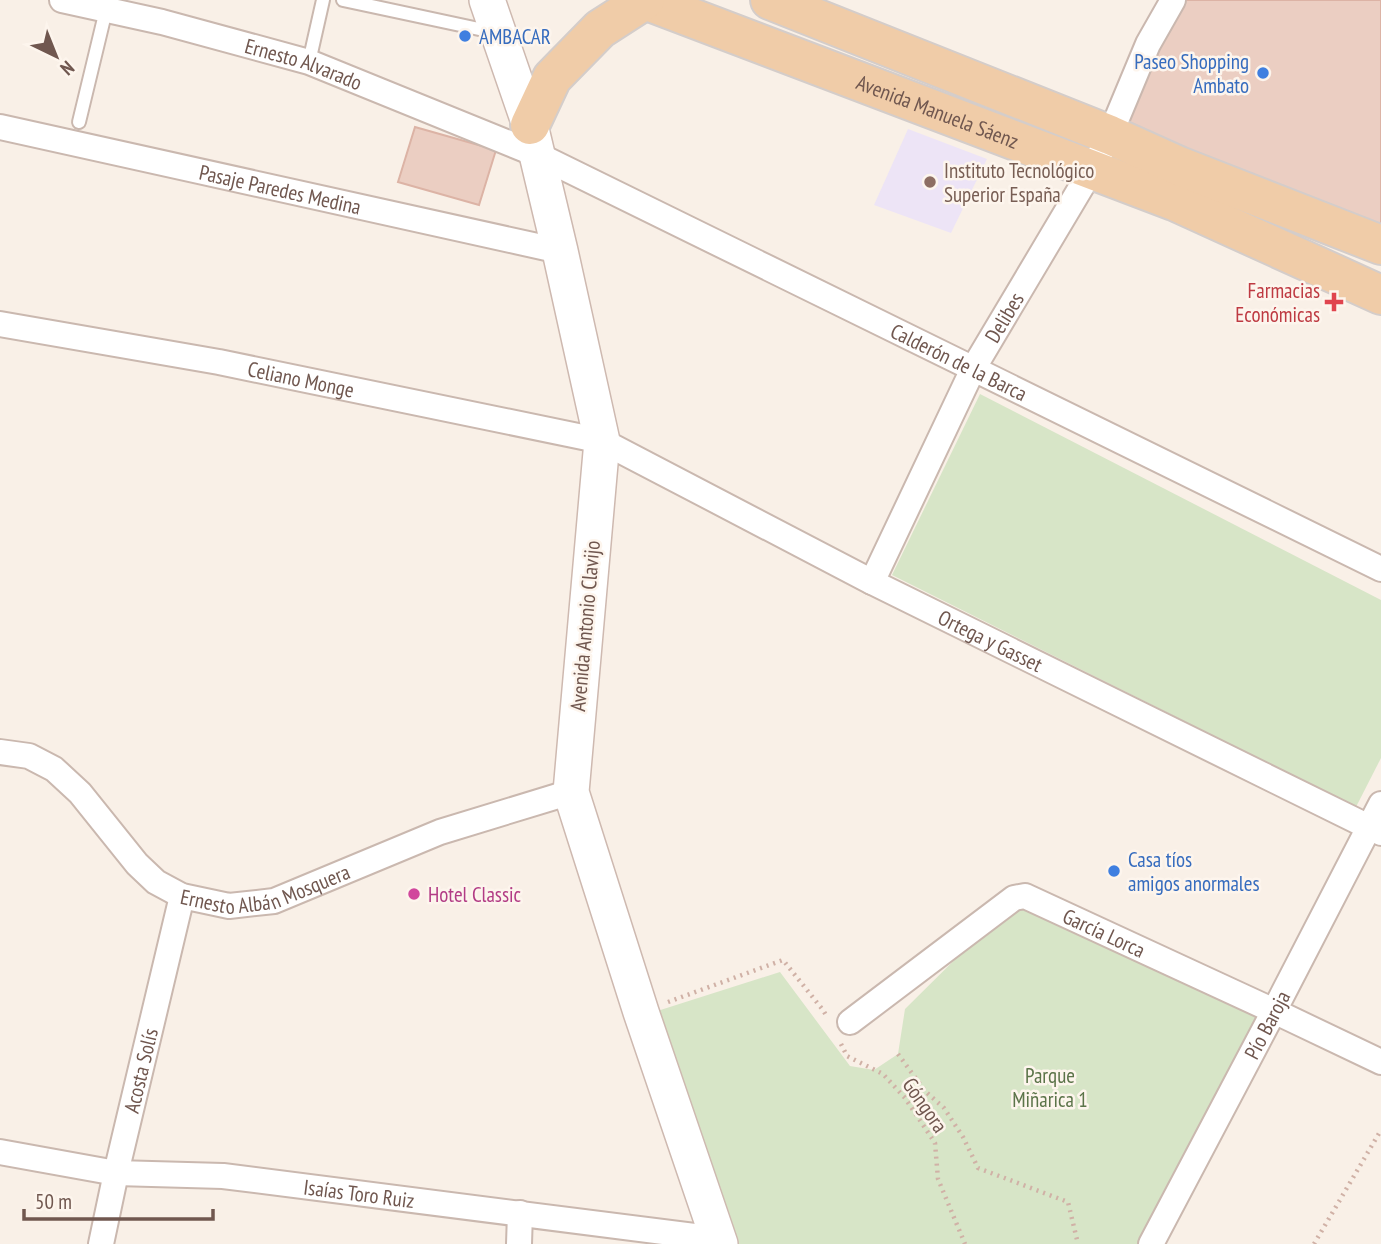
<svg xmlns="http://www.w3.org/2000/svg" width="1381" height="1244" viewBox="0 0 1381 1244" font-family="'PT Sans Narrow',sans-serif">
	<style>
		.education { fill: #ede4f6 }
		.green { fill: #d7e5c7 }
		.building { fill: #ebcec2; stroke: #dcb3a5; stroke-width: 2 }
		.lines { fill: none; stroke-linecap: round; stroke-linejoin: round }
		.lane-casing { stroke: #cab8af; stroke-width: 16 }
		.street-casing { stroke: #cab8af; stroke-width: 28 }
		.secondary-casing { stroke: #ceb9b0; stroke-width: 38 }
		.primary-casing { stroke: #d4cdca; stroke-width: 42 }
		.path { stroke: #d0b1a6; stroke-width: 4.5; stroke-dasharray: 2 5; stroke-linecap: butt }
		.lane { stroke: #fff; stroke-width: 12 }
		.street { stroke: #fff; stroke-width: 24 }
		.secondary { stroke: #fff; stroke-width: 35 }
		.primary { stroke: #f0cca8; stroke-width: 38 }
		.shop-dot { fill: #3f7fe0; stroke: #fdf5ed; stroke-width: 2.5 }
		.education-dot { fill: #8d6e63; stroke: #fdf5ed; stroke-width: 2.5 }
		.health-dot { fill: #e0444e; stroke: #fdf5ed; stroke-width: 2.5 }
		.hotel-dot { fill: #d1479c; stroke: #fdf5ed; stroke-width: 2.5 }
		.labels { text-anchor: middle; dominant-baseline: central; stroke-width: 5; stroke-linejoin: round; paint-order: stroke }
		.shop-label { font-size: 21px; fill: #366cbe; stroke: #fdf5ed; text-anchor: start }
		.street-label { font-size: 21px; fill: #70574f; stroke: #fdf5ed }
		.education-label { font-size: 21px; fill: #785e54; stroke: #fdf5ed; text-anchor: start }
		.health-label { font-size: 21px; fill: #be3a42; stroke: #fdf5ed; text-anchor: end }
		.hotel-label { font-size: 21px; fill: #b23c85; stroke: #fdf5ed; text-anchor: start }
		.park-label { font-size: 21px; fill: #5b7449; stroke: #fdf5ed }
	</style>
	<rect width="100%" height="100%" fill="#f9f0e7"/>
	<path class="education" d="M908 129 987 159 951 233 874 205Z"/>
	<g class="green">
		<path d="M980 394 1381 600V758L1356 807 892 575Z"/>
		<path d="M1017 898 1261 1015 1154 1244H736L651 1013 780 972 850 1066 874 1070 898 1054 905 1009Z"/>
	</g>
	<g class="building">
		<path d="M1180 0H1381V241L1121 130Z"/>
		<path d="M415 127 496 150 479 205 398 182Z"/>
	</g>
	<g class="lines">
		<defs>
			<g id="lane">
				<path d="M343 0 493 32"/>
				<path d="M309 62 323 0"/>
				<path d="M79 122 106 10"/>
			</g>
			<g id="street">
				<path id="s1" d="M62 0 162 22 309 62 538 155 1381 569"/>
				<path id="s2" d="M0 127 560 251"/>
				<path id="s3" d="M0 324 219 362 602 441 872 582 1381 833"/>
				<path id="s4" d="M872 582 973 369 1092 169 1110 135 1148 44 1173 0"/>
				<path id="s5" d="M0 752 29 756 54 769 80 793 137 864 156 882 182 896 229 906 274 901 440 832 571 792"/>
				<path id="s6" d="M850 1022 1014 898 1025 896 1274 1011 1381 1062"/>
				<path id="s7" d="M0 1152 116 1173 223 1176 718 1239"/>
				<path id="s8" d="M101 1244 116 1173 182 896"/>
				<path d="M519 1244 520 1213"/>
				<path id="s9" d="M1151 1244 1274 1011 1381 804"/>
			</g>
			<path id="secondary" d="M487 0 530 125 560 251 602 441 571 792 641 1012 720 1244"/>
			<g id="primary">
				<path id="s10" d="M645 0 1174 201 1381 295"/>
				<path d="M770 0 1110 135 1179 166 1381 245"/>
				<path d="M530 125 552 78 600 29 645 0"/>
			</g>
		</defs>
		<use href="#lane" class="lane-casing"/>
		<use href="#street" class="street-casing"/>
		<use href="#secondary" class="secondary-casing"/>
		<use href="#primary" class="primary-casing"/>
		<g class="path">
			<path d="M668 1002 783 960 823 1010 827 1017"/>
			<path d="M841 1044 847 1056 883 1074 905 1098 935 1143 938 1179 965 1244"/>
			<path d="M898 1054 925 1091 944 1108 963 1137 978 1168 1068 1202 1078 1244"/>
			<path d="M1314 1244 1381 1130"/>
		</g>
		<use href="#lane" class="lane"/>
		<use href="#street" class="street"/>
		<use href="#secondary" class="secondary"/>
		<use href="#primary" class="primary"/>
	</g>
	<g class="shop-dot">
		<circle cx="465" cy="36" r="7"/>
		<circle cx="1263" cy="73" r="7"/>
		<circle cx="1114" cy="871" r="7"/>
	</g>
	<circle class="education-dot" cx="930" cy="182" r="7"/>
	<path class="health-dot" d="M1330.5 291.5h7v7h7v7h-7v7h-7v-7h-7v-7h7z"/>
	<circle class="hotel-dot" cx="414" cy="894" r="7"/>
	<g class="labels">
		<g class="shop-label">
			<text x="479" y="36">AMBACAR</text>
			<text x="1249" y="61" text-anchor="end">Paseo Shopping<tspan x="1249" dy="24">Ambato</tspan></text>
			<text x="1128" y="859">Casa tíos<tspan x="1128" dy="24">amigos anormales</tspan></text>
		</g>
		<g class="street-label">
			<text stroke="none"><textPath href="#s1" startOffset="250">Ernesto Alvarado</textPath></text>
			<text stroke="none"><textPath href="#s10" startOffset="313">Avenida Manuela Sáenz</textPath></text>
			<text stroke="none"><textPath href="#s2" startOffset="287">Pasaje Paredes Medina</textPath></text>
			<text stroke="none"><textPath href="#s4" startOffset="296">Delibes</textPath></text>
			<text stroke="none"><textPath href="#s1" startOffset="971">Calderón de la Barca</textPath></text>
			<text stroke="none"><textPath href="#s3" startOffset="306">Celiano Monge</textPath></text>
			<text transform="translate(585 626) rotate(-85)">Avenida Antonio Clavijo</text>
			<text stroke="none"><textPath href="#s3" startOffset="1050">Ortega y Gasset</textPath></text>
			<text stroke="none"><textPath href="#s5" startOffset="326">Ernesto Albán Mosquera</textPath></text>
			<text stroke="none"><textPath href="#s6" startOffset="304">García Lorca</textPath></text>
			<text stroke="none"><textPath href="#s9" startOffset="248">Pío Baroja</textPath></text>
			<text stroke="none"><textPath href="#s8" startOffset="178">Acosta Solís</textPath></text>
			<text transform="translate(925 1105) rotate(55)">Góngora</text>
			<text stroke="none"><textPath href="#s7" startOffset="362">Isaías Toro Ruiz</textPath></text>
		</g>
		<g class="education-label">
			<text x="944" y="170">Instituto Tecnológico<tspan x="944" dy="24">Superior España</tspan></text>
		</g>
		<g class="health-label">
			<text x="1320" y="290">Farmacias<tspan x="1320" dy="24">Económicas</tspan></text>
		</g>
		<g class="hotel-label">
			<text x="428" y="894">Hotel Classic</text>
		</g>
		<g class="park-label">
			<text x="1050" y="1075">Parque<tspan x="1050" dy="24">Miñarica 1</tspan></text>
		</g>
	</g>
	<g transform="translate(56 56) rotate(137)" stroke="#fdf5ed" stroke-width="5" paint-order="stroke">
	<path d="M0-5L12 26L0 18L-12 26Z" fill="#70574f"/>
	<text y="-10" font-size="19" font-weight="bold" text-anchor="middle" fill="#70574f">N</text>
	</g>
	<path d="M24 1209v10h189v-10" fill="none" stroke="#70574f" stroke-width="3.5"/>
	<text x="35" y="1209" font-size="21" fill="#70574f" stroke="#fdf5ed" stroke-width="5" paint-order="stroke">50 m</text>
</svg>
